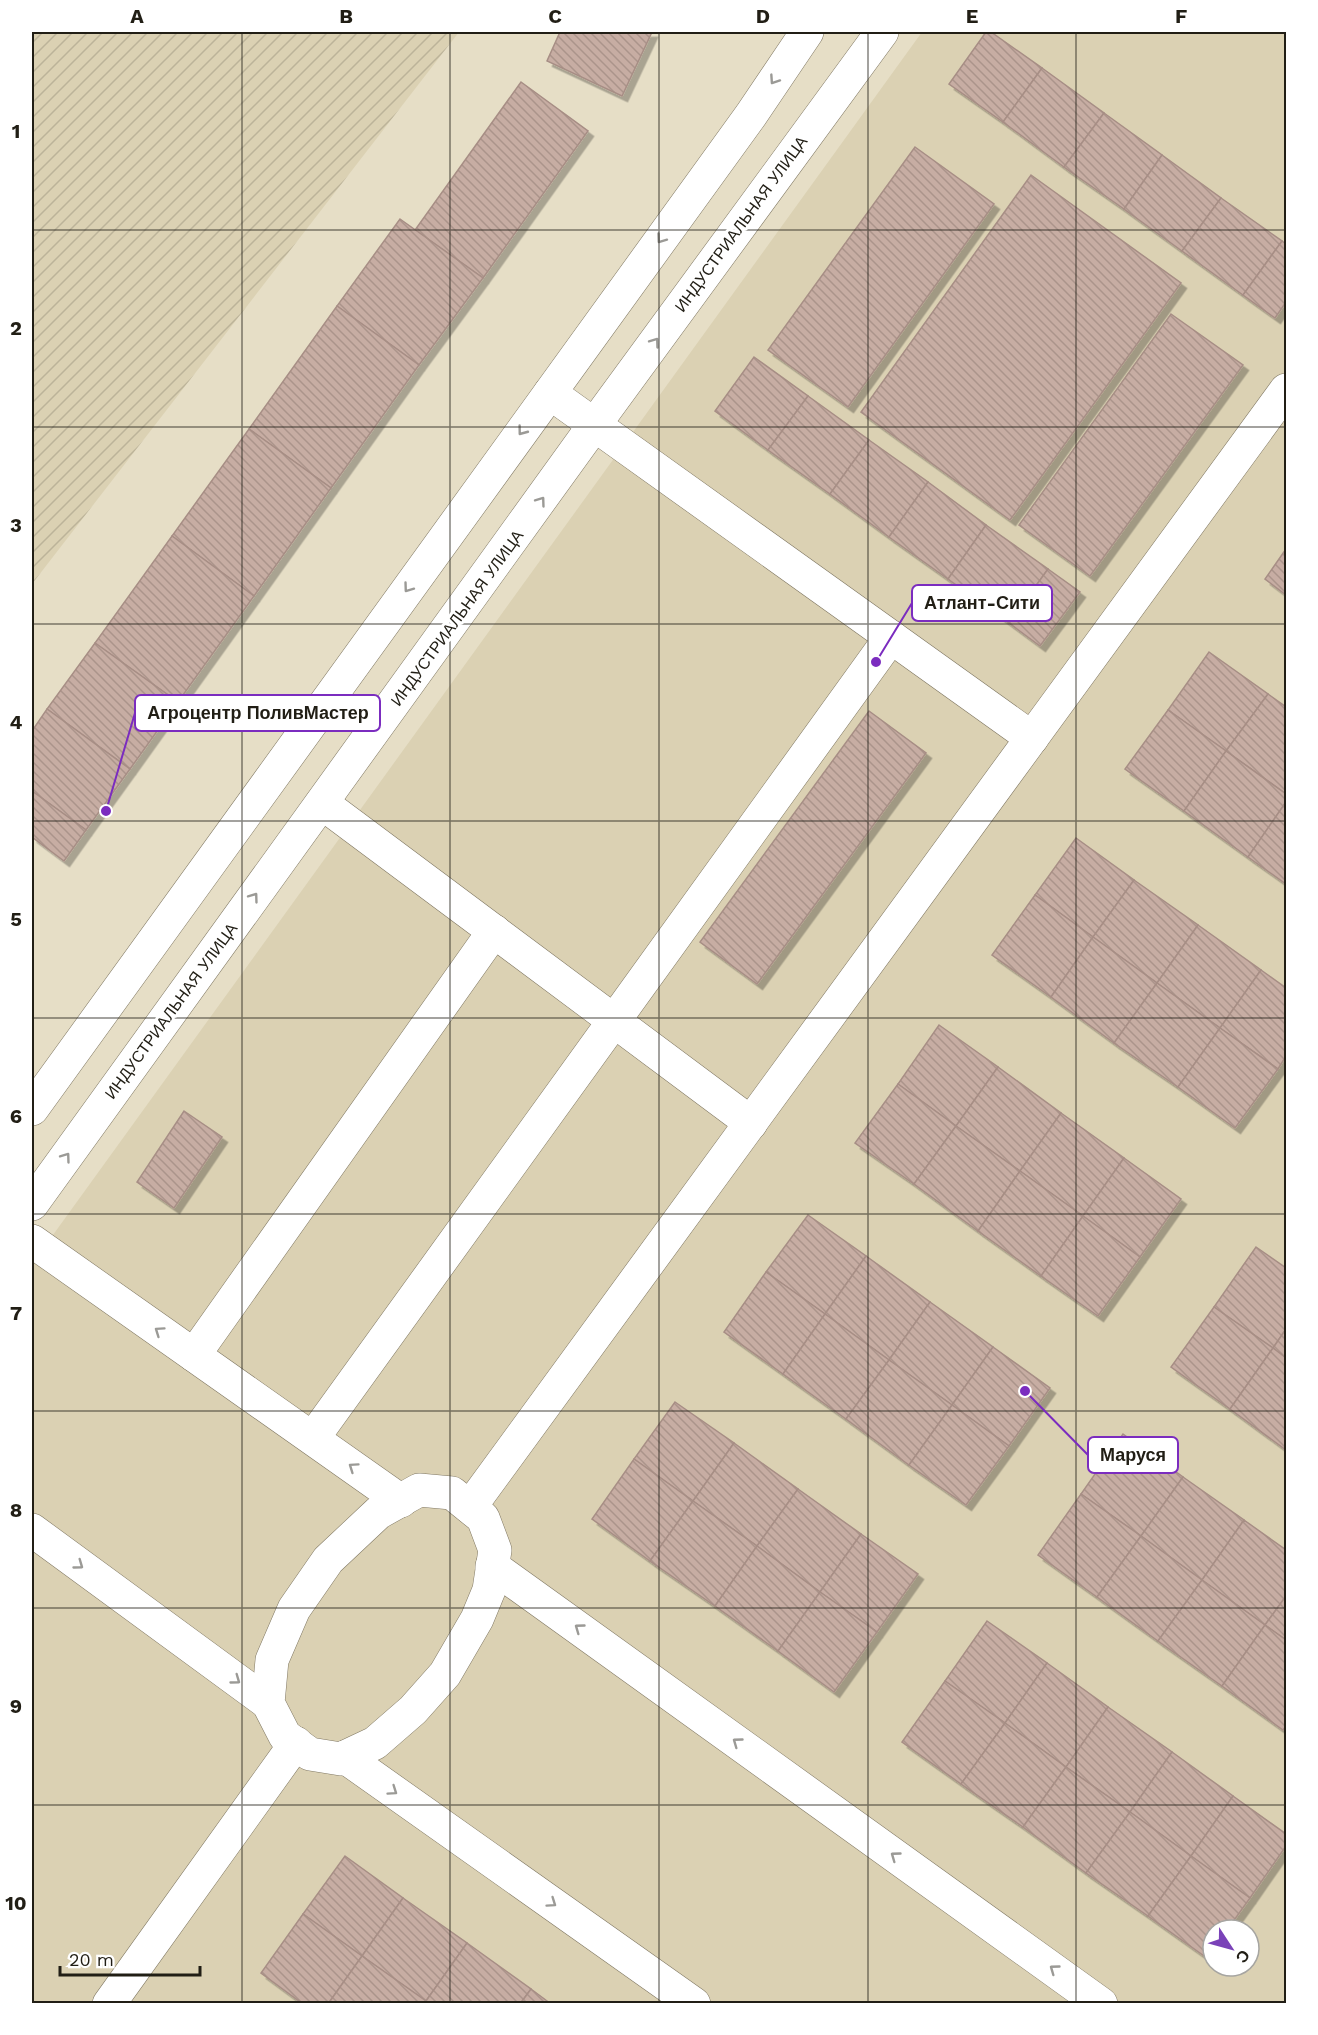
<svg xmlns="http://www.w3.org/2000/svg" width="1318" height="2035" viewBox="0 0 1318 2035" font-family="'Work Sans',sans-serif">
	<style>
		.built { fill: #dbd1b3; fill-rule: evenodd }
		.industrial { fill: url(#industrial-furrows) }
		.building { fill: url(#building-back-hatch); stroke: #a78e85; stroke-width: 1.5; filter: url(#shadow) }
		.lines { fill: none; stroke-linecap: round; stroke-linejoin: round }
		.minor-casing { stroke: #807863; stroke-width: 34 }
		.minor { stroke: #fff; stroke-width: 33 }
		.oneway { stroke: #9b9a96 }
		.grid { fill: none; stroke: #211e15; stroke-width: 1.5; stroke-opacity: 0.55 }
		.labels { text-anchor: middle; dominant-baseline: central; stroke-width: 6; stroke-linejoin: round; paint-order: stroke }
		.street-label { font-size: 16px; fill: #211e15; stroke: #fff }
		.leader { fill: none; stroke: #7b2cbf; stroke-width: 2 }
		.callout-dot { fill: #7b2cbf; stroke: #fff; stroke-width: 2 }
		.callout { fill: #fff; stroke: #7b2cbf; stroke-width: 2 }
		.callout-label { font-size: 18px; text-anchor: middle; font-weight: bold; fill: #211e15 }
		.neatline { fill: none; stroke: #211e15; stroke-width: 2 }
		.grid-label { font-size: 20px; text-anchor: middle; font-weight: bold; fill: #211e15 }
	</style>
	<defs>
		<pattern id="industrial-furrows" width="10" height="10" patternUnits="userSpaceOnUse" patternTransform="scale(1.5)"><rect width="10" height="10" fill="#dbd1b3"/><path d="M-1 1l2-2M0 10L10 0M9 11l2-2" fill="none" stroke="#bcb399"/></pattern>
		<pattern id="building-back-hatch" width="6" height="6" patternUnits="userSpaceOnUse" patternTransform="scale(1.5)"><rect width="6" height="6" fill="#c7ada3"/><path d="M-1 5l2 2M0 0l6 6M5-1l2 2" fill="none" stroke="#ab948b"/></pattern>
		<filter id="shadow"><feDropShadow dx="5.5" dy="5.5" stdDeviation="0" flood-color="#0004"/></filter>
	</defs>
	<rect width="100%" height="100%" fill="#e6dec6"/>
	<path class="built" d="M922 32H1286V2003L32 2004V1264ZM1213 1930H1249V1966H1213Z"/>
	<path class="industrial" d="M32 32H459L32 584Z"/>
	<g class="building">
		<path d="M560 32H652L622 96 547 61Z"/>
		<path d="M986 32H991L1042 68 1003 122 949 84Z"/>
		<path d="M1042 68 1104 113 1064 167 1003 122Z"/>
		<path d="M521 82 588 131 483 278 415 230Z"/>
		<path d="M1104 113 1162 155 1124 209 1064 167Z"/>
		<path d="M915 147 994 204 848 407 768 350Z"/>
		<path d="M1162 155 1221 198 1182 251 1124 209Z"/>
		<path d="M1031 175 1181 283 1010 520 861 412Z"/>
		<path d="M1221 198 1282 241 1243 295 1182 251Z"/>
		<path d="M400 219 483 278 419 365 337 306Z"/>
		<path d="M1282 241 1286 244V302L1275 318 1243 295Z"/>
		<path d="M337 306 419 365 331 488 249 429Z"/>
		<path d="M1171 314 1243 365 1090 576 1019 525Z"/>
		<path d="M754 357 808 396 768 450 715 411Z"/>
		<path d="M808 396 869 440 830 494 768 450Z"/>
		<path d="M249 429 331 488 254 596 172 536Z"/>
		<path d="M869 440 928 482 889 537 830 494Z"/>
		<path d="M928 482 986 525 948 579 889 537Z"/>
		<path d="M986 525 1048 569 1009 623 948 579Z"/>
		<path d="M172 536 254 596 178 702 95 643Z"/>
		<path d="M1286 549V595L1265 579Z"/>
		<path d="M1048 569 1080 592 1040 646 1009 623Z"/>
		<path d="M95 643 178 702 130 769 47 709Z"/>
		<path d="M1209 652 1268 694 1226 751 1168 710Z"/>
		<path d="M1268 694 1286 707V794L1226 751Z"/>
		<path d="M47 709 130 769 86 830 32 791V731Z"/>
		<path d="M1168 710 1226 751 1184 811 1125 769Z"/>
		<path d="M869 711 926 753 757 984 700 942Z"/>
		<path d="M1226 751 1286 794V802L1248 857 1184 811Z"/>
		<path d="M32 791 86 830 64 861 32 837Z"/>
		<path d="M1286 802V884L1248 857Z"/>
		<path d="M1076 838 1134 880 1093 937 1035 895Z"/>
		<path d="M1134 880 1198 925 1157 983 1093 937Z"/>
		<path d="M1035 895 1093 937 1051 997 992 955Z"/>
		<path d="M1198 925 1261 970 1220 1028 1157 983Z"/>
		<path d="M1093 937 1157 983 1114 1043 1051 997Z"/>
		<path d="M1261 970 1286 988V1056L1278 1069 1220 1028Z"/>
		<path d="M1157 983 1220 1028 1178 1087 1114 1043Z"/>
		<path d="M939 1025 998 1067 956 1126 898 1084Z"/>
		<path d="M1220 1028 1278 1069 1235 1128 1178 1087Z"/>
		<path d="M998 1067 1061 1113 1020 1171 956 1126Z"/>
		<path d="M898 1084 956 1126 914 1184 855 1143Z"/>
		<path d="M184 1111 222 1137 174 1208 137 1182Z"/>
		<path d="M1061 1113 1124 1158 1083 1216 1020 1171Z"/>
		<path d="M956 1126 1020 1171 978 1231 914 1184Z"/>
		<path d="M1124 1158 1181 1199 1140 1257 1083 1216Z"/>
		<path d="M1020 1171 1083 1216 1041 1276 978 1231Z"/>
		<path d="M808 1215 866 1256 825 1314 766 1272Z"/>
		<path d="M1083 1216 1140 1257 1098 1316 1041 1276Z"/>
		<path d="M1256 1247 1286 1268V1329L1273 1348 1214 1307Z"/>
		<path d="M866 1256 930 1302 889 1360 825 1314Z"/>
		<path d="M766 1272 825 1314 783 1374 724 1332Z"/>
		<path d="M930 1302 993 1347 952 1405 889 1360Z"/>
		<path d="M1214 1307 1273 1348 1230 1409 1171 1367Z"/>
		<path d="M825 1314 889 1360 846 1419 783 1374Z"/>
		<path d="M1286 1329V1358L1273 1348Z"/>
		<path d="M993 1347 1050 1388 1009 1446 952 1405Z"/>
		<path d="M1273 1348 1286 1358V1450L1230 1409Z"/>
		<path d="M889 1360 952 1405 909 1465 846 1419Z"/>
		<path d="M675 1402 734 1443 693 1501 634 1459Z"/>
		<path d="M952 1405 1009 1446 966 1505 909 1465Z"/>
		<path d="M1123 1434 1183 1477 1141 1536 1081 1494Z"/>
		<path d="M734 1443 798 1489 757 1546 693 1501Z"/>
		<path d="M634 1459 693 1501 650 1561 592 1519Z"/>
		<path d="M1183 1477 1244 1520 1202 1580 1141 1536Z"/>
		<path d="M798 1489 861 1534 820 1592 757 1546Z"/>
		<path d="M1081 1494 1141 1536 1097 1597 1038 1555Z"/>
		<path d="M693 1501 757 1546 715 1606 650 1561Z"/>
		<path d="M1244 1520 1286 1550V1596L1265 1625 1202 1580Z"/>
		<path d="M861 1534 918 1574 877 1632 820 1592Z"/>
		<path d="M1141 1536 1202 1580 1158 1641 1097 1597Z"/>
		<path d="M757 1546 820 1592 778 1651 715 1606Z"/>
		<path d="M1202 1580 1265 1625 1222 1686 1158 1641Z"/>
		<path d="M820 1592 877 1632 834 1692 778 1651Z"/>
		<path d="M1286 1596V1640L1265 1625Z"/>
		<path d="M987 1621 1047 1663 1005 1723 945 1681Z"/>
		<path d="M1265 1625 1286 1640V1726L1283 1730 1222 1686Z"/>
		<path d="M1047 1663 1108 1707 1066 1767 1005 1723Z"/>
		<path d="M945 1681 1005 1723 961 1784 902 1742Z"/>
		<path d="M1108 1707 1172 1752 1130 1812 1066 1767Z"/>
		<path d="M1005 1723 1066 1767 1023 1827 961 1784Z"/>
		<path d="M1172 1752 1233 1796 1191 1856 1130 1812Z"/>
		<path d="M1066 1767 1130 1812 1086 1873 1023 1827Z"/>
		<path d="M1233 1796 1286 1834V1846L1250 1898 1191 1856Z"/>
		<path d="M1130 1812 1191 1856 1148 1916 1086 1873Z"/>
		<path d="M345 1856 403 1898 362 1956 303 1914Z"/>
		<path d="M1191 1856 1250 1898 1227 1930H1213V1949L1207 1958 1148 1916Z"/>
		<path d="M403 1898 467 1943 426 2001 362 1956Z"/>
		<path d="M303 1914 362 1956 328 2004H303L261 1973Z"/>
		<path d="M467 1943 531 1989 520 2004H429L426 2001Z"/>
		<path d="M362 1956 426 2001 424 2004H328Z"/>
		<path d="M531 1989 551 2004H520Z"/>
	</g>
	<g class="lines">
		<defs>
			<g id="minor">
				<path d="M550 393 1032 738"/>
				<path d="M322 803 751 1123"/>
				<path d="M32 1109 751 115 807 32"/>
				<path d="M32 1204 595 424 882 32"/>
				<path d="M32 1241 401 1501"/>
				<path d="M194 1355 494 931"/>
				<path d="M313 1438 891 637"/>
				<path d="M419 1490 452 1493 483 1518 495 1550 489 1590 477 1619 445 1674 413 1710 375 1743 341 1759 310 1754 285 1736 268 1703 272 1660 294 1609 328 1560 378 1513Z"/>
				<path d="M470 1507 1286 390"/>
				<path d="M32 1530 268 1703"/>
				<path d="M492 1566 1101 2004"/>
				<path d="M345 1757 694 2004"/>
				<path d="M109 2004 296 1743"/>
			</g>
		</defs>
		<use href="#minor" class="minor-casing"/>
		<use href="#minor" class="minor"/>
	</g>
	<defs><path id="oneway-chevron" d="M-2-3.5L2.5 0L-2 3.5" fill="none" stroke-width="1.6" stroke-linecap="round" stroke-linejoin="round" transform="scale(1.5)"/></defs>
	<g class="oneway">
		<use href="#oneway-chevron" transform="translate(774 80) rotate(124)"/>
		<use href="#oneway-chevron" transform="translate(661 239) rotate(126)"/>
		<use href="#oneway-chevron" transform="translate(655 342) rotate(-54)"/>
		<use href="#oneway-chevron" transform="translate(522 431) rotate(127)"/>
		<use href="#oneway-chevron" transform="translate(541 501) rotate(-54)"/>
		<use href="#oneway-chevron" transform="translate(408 588) rotate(126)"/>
		<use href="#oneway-chevron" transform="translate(254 897) rotate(-54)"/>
		<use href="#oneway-chevron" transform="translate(66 1157) rotate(-54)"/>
		<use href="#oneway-chevron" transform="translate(159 1331) rotate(-145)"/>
		<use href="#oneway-chevron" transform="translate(353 1467) rotate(-145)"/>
		<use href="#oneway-chevron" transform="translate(79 1565) rotate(36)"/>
		<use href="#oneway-chevron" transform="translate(579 1628) rotate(-144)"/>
		<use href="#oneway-chevron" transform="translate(236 1680) rotate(36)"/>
		<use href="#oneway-chevron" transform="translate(737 1742) rotate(-144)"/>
		<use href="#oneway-chevron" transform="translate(393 1791) rotate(35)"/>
		<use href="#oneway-chevron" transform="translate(895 1856) rotate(-144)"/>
		<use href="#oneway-chevron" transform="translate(552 1903) rotate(35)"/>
		<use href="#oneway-chevron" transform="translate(1054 1969) rotate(-144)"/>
	</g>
	<path class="grid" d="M242 32V2004M450 32V2004M659 32V2004M868 32V2004M1076 32V2004M32 230H1286M32 427H1286M32 624H1286M32 821H1286M32 1018H1286M32 1214H1286M32 1411H1286M32 1608H1286M32 1805H1286"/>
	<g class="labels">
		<g class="street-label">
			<text transform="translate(741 224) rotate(-54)">ИНДУСТРИАЛЬНАЯ УЛИЦА</text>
			<text transform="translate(457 618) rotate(-54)">ИНДУСТРИАЛЬНАЯ УЛИЦА</text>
			<text transform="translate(171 1011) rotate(-54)">ИНДУСТРИАЛЬНАЯ УЛИЦА</text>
		</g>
	</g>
	<path class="leader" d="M876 662L912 603M106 811L135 713M1025 1391L1088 1455"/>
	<g class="callout-dot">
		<circle cx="876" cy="662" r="6"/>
		<circle cx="106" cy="811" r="6"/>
		<circle cx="1025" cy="1391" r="6"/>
	</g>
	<g class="callout">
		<rect x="912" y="585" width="140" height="36" rx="6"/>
		<rect x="135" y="695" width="245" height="36" rx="6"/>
		<rect x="1088" y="1437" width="90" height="36" rx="6"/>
	</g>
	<g class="callout-label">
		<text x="982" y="609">Атлант-Сити</text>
		<text x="258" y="719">Агроцентр ПоливМастер</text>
		<text x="1133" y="1461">Маруся</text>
	</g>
	<rect width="1318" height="2035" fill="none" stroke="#ffffff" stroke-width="66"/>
	<g transform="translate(1231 1948) rotate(126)"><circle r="28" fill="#ffffff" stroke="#a6a5a1" stroke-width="1.5"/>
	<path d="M0-4.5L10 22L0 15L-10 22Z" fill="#7a42b8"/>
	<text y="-9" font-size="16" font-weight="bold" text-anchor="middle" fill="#211e15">С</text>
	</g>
	<path d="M60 1966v9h140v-9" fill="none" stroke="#211e15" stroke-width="3"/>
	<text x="69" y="1966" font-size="18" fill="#211e15" stroke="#ffffff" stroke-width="4.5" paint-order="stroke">20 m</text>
	<rect x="33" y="33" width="1252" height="1969" class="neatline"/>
	<g class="grid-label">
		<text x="137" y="23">A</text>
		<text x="346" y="23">B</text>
		<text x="555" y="23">C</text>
		<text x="763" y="23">D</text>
		<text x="972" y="23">E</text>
		<text x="1181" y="23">F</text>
		<text x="16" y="138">1</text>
		<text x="16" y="335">2</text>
		<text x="16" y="532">3</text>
		<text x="16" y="729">4</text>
		<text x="16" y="926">5</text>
		<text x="16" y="1123">6</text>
		<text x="16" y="1320">7</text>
		<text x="16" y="1517">8</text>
		<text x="16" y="1713">9</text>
		<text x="16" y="1910">10</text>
	</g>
</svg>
